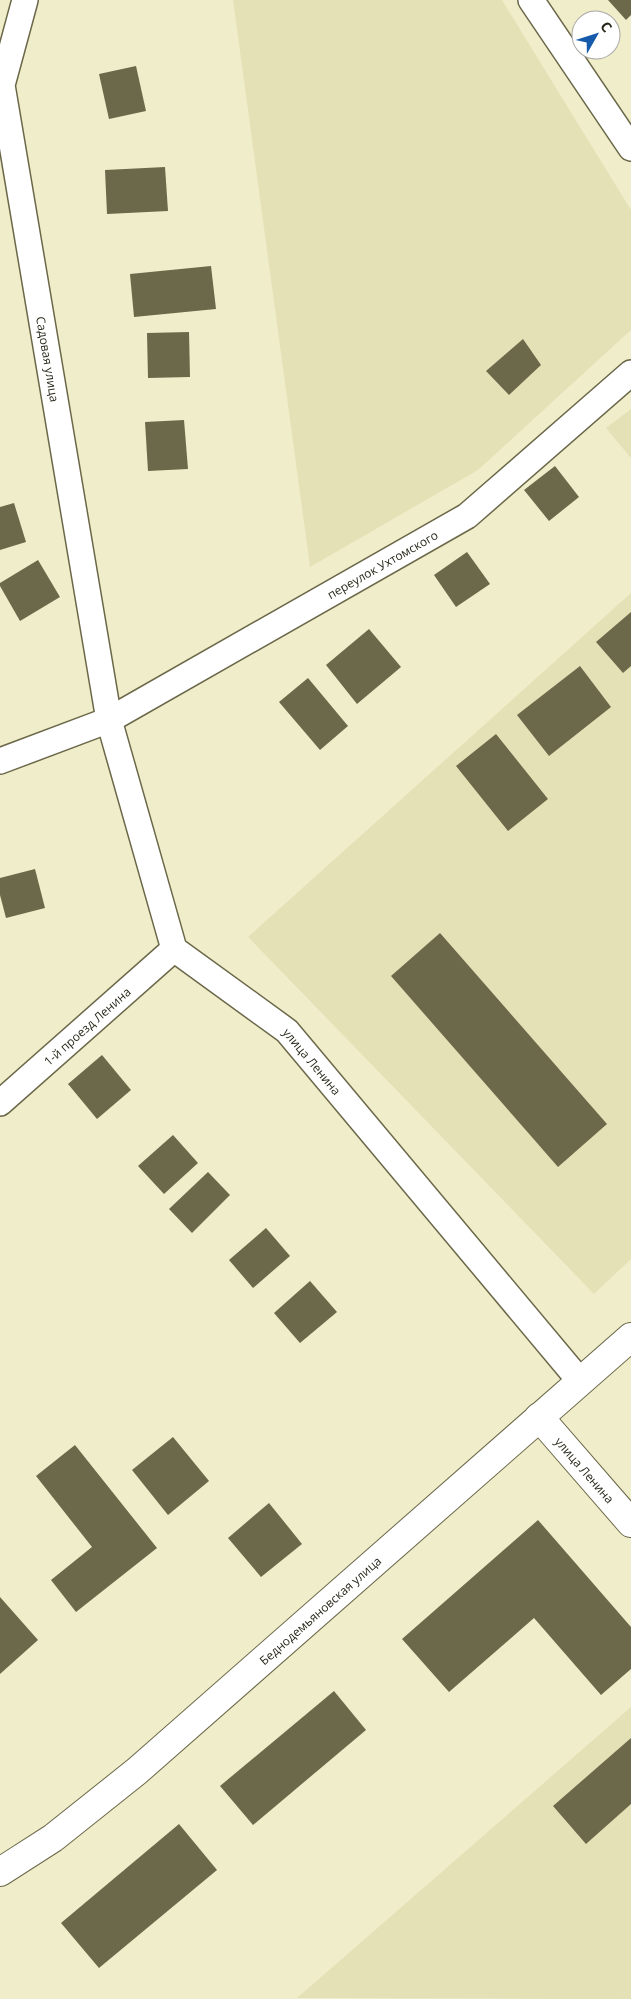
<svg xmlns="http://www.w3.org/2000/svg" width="631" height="1999" viewBox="0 0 631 1999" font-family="'Open Sans',sans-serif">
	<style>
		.built { fill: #e5e1b7 }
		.building { fill: #6c694a }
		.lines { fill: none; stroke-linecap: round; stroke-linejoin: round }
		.street-casing { stroke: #6b684a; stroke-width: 28 }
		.secondary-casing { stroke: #6b684a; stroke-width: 30 }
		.street { stroke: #fff; stroke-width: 25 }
		.secondary { stroke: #fff; stroke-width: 28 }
		.labels { text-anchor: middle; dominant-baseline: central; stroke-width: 5; stroke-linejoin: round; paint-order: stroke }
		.street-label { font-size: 12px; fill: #29281b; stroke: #fff }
	</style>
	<rect width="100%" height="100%" fill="#f0edca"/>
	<g class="built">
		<path d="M233 0H502L631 210V330L478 470 310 567Z"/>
		<path d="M631 409V458L606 428Z"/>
		<path d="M631 593V1259L594 1294 248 937Z"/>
		<path d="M631 1707V1999L297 1998Z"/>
	</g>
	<g class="building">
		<path d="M608 0H631V15L626 20Z"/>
		<path d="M136 66 146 111 109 119 99 74Z"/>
		<path d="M165 167 168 211 107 214 105 170Z"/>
		<path d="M211 266 216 309 134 317 130 274Z"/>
		<path d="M189 332 190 377 148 378 147 333Z"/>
		<path d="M523 339 541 365 509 395 486 371Z"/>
		<path d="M184 420 188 469 148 471 145 422Z"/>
		<path d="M555 466 579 497 549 521 524 490Z"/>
		<path d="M14 503 26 542 0 550V507Z"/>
		<path d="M467 552 490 584 456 607 434 575Z"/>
		<path d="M38 560 60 597 20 621 0 586V583Z"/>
		<path d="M631 612V666L623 673 596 642Z"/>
		<path d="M369 629 401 667 357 704 326 665Z"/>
		<path d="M580 666 611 707 549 756 517 715Z"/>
		<path d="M308 678 348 726 320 750 279 702Z"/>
		<path d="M496 734 548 799 508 831 456 766Z"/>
		<path d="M35 869 45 908 6 918 0 895V878Z"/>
		<path d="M440 933 607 1124 558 1167 391 976Z"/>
		<path d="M102 1055 131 1090 97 1119 68 1084Z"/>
		<path d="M173 1135 198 1163 164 1194 138 1166Z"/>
		<path d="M208 1172 230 1195 192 1233 169 1209Z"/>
		<path d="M266 1228 290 1256 253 1288 229 1260Z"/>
		<path d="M310 1281 337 1312 300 1343 274 1313Z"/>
		<path d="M173 1437 209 1481 168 1515 132 1470Z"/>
		<path d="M75 1445 157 1548 76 1612 51 1580 92 1547 36 1476Z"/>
		<path d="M269 1503 302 1544 261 1577 228 1538Z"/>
		<path d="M538 1520 631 1627V1669L601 1695 534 1618 449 1692 402 1639Z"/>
		<path d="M0 1597 38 1640 0 1674Z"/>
		<path d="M334 1691 366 1730 253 1825 220 1786Z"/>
		<path d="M631 1738V1804L586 1844 553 1806Z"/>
		<path d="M179 1824 217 1870 99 1968 61 1923Z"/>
	</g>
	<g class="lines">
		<defs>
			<g id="street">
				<path id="s1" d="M25 0 2 85 109 720 174 949 287 1031 580 1381"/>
				<path d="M531 0 631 148"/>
				<path id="s2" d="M0 761 109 720 467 516 631 373"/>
				<path id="s3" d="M0 1103 174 949"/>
			</g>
			<g id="secondary">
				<path id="s4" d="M539 1417 631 1523"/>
				<path id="s5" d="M0 1872 53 1838 137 1771 631 1337"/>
			</g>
		</defs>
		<use href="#street" class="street-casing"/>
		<use href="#secondary" class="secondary-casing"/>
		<use href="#street" class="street"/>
		<use href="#secondary" class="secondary"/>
	</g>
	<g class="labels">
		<g class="street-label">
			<text stroke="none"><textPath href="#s1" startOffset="366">Садовая улица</textPath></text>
			<text stroke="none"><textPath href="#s2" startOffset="431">переулок Ухтомского</textPath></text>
			<text stroke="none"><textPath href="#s3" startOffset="116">1-й проезд Ленина</textPath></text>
			<text stroke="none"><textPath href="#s1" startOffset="1149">улица Ленина</textPath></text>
			<text stroke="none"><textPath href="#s4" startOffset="70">улица Ленина</textPath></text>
			<text stroke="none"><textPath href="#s5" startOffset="414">Беднодемьяновская улица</textPath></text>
		</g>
	</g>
	<g transform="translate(596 35) rotate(51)"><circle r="24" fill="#ffffff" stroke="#a9a9a4"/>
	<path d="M0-4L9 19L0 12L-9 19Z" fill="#165bab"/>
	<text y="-8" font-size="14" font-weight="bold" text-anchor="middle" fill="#29281b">С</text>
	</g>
</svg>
